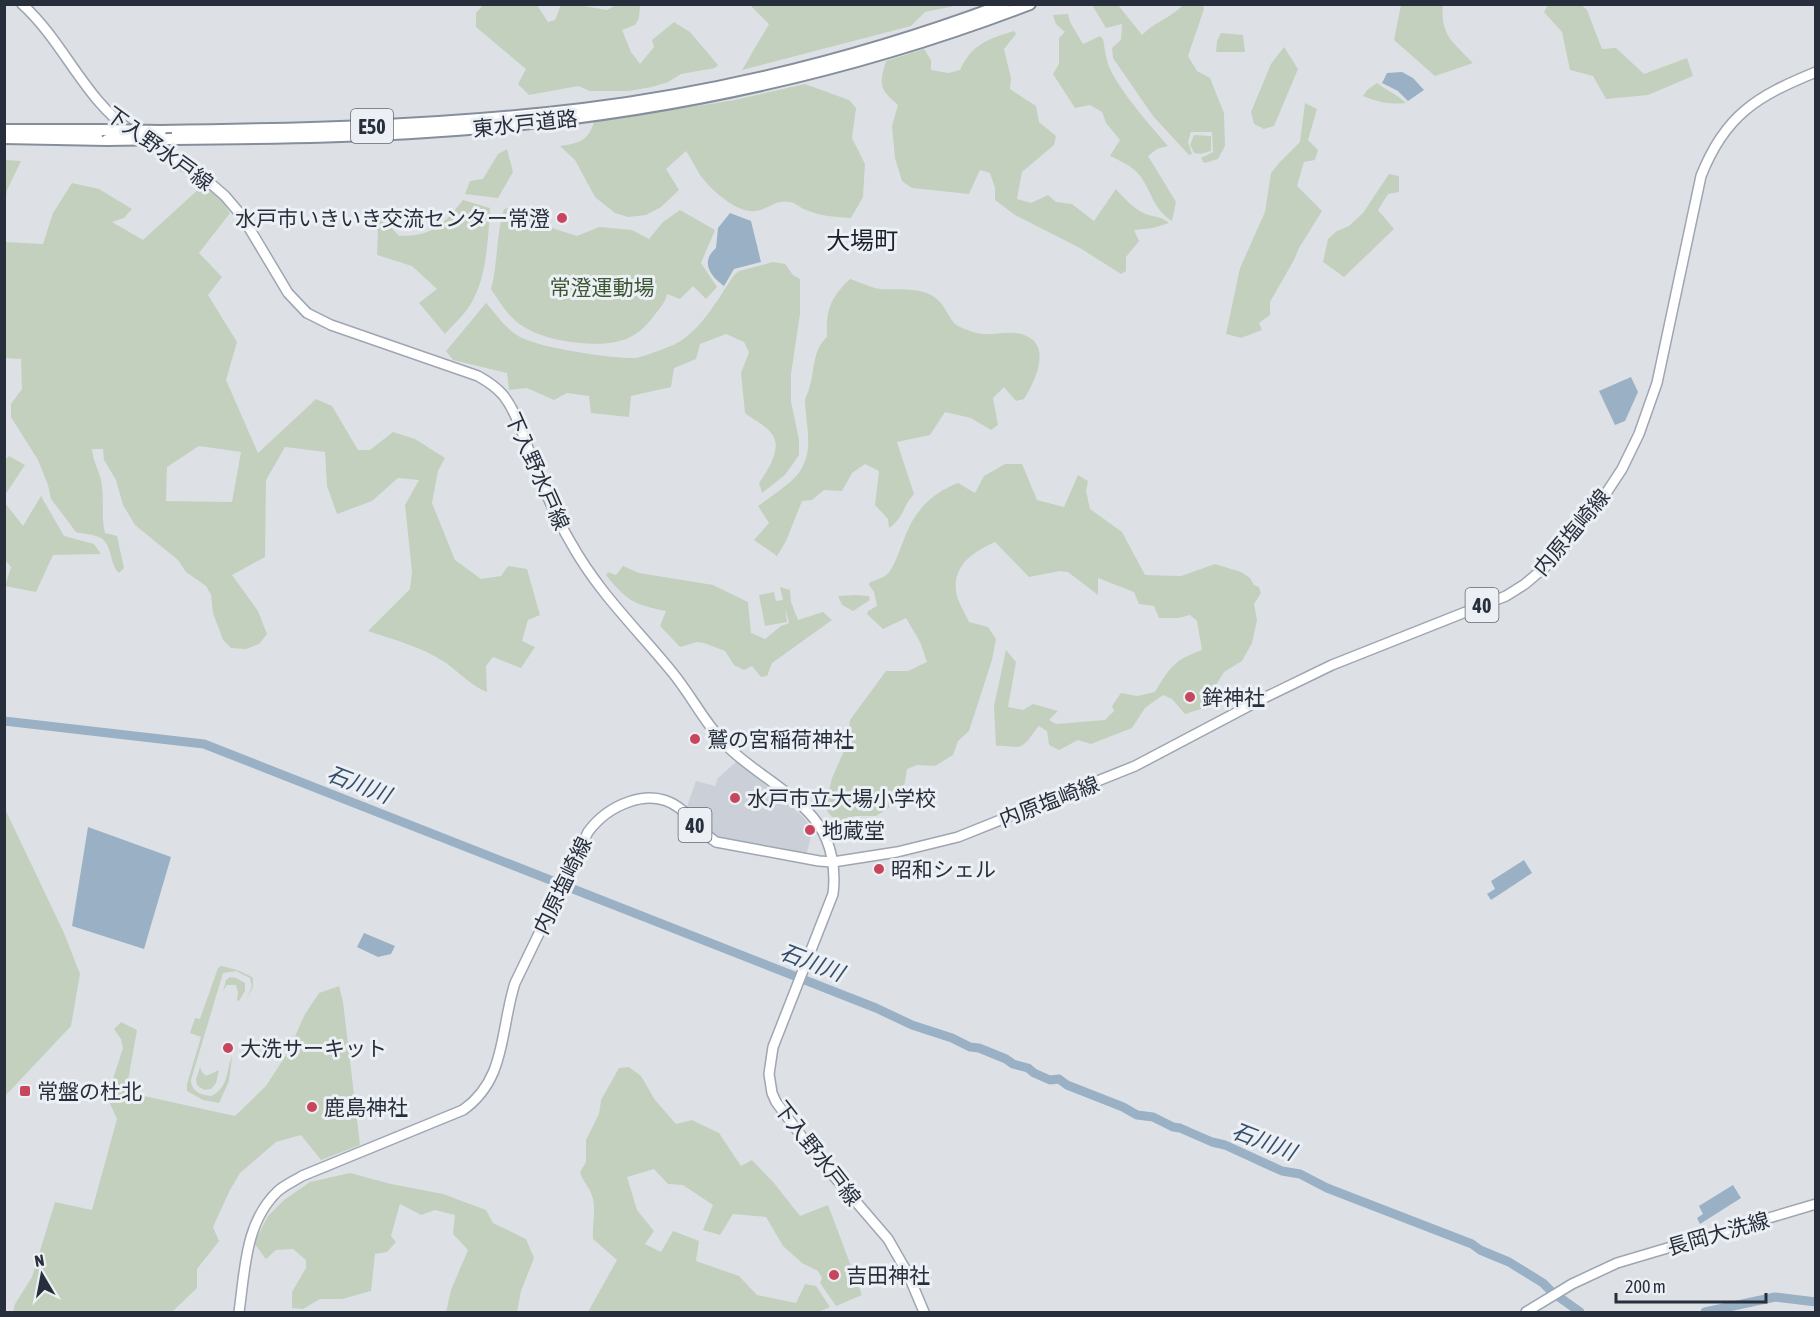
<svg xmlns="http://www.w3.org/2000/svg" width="1820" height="1317" viewBox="0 0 1820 1317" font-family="'Asap Condensed','Noto Sans JP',sans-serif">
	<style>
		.built { fill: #cbd0d8 }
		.green { fill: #c3d0be; fill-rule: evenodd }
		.water { fill: #99b0c5 }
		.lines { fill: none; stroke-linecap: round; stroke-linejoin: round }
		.river { stroke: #99b0c5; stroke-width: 9 }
		.major-casing { stroke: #9da6b1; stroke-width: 12 }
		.highway-casing { stroke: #858f9c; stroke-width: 14 }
		.major { stroke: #fff; stroke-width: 9 }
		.highway { stroke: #fff; stroke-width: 10 }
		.highway-bridge-casing { stroke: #858f9c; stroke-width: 14; stroke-linecap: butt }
		.highway-bridge { stroke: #fff; stroke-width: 10 }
		.poi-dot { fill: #c7465e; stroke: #ecf0f4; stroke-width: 2 }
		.labels { text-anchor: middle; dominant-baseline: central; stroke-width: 6; stroke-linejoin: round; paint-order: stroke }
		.shield { fill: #ecf0f4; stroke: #626973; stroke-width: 1.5 }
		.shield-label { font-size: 20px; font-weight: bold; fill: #272f3c }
		.street-label { font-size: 21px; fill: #272f3c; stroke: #ecf0f4 }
		.poi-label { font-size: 21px; fill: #272f3c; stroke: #ecf0f4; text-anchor: start }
		.park-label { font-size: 21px; fill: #3d5735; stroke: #ecf0f4 }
		.water-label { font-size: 22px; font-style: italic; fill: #344f6d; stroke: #ecf0f4 }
		.quarter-label { font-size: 24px; fill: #1a212c; stroke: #ecf0f4 }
	</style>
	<rect width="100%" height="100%" fill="#dde1e6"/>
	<path class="built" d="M737 761 799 813 813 828 806 856 721 839 712 834 686 809 696 781 715 786 718 778Z"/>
	<g class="green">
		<path d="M483 5H537L548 22 555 20 561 5H577L607 10 616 5H640L639 18 635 25 622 30 631 52 640 64 654 47 652 40 674 22 690 32 718 65 715 68 681 74 668 82 652 87 629 91H590L578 86 529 95 518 84 526 69 476 27V13Z"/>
		<path d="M750 5H959L925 12 911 26 742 70 769 24Z"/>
		<path d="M1092 5H1118L1142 35C1154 22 1171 18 1183 5H1203L1204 9 1188 56 1197 71 1210 78 1224 113 1225 146 1218 159 1204 163 1201 158 1213 152 1212 132H1191L1188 142 1192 154 1189 155 1153 116 1113 58 1112 48 1121 40 1122 24 1106 28Z"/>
		<path d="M1401 5H1443C1440 35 1453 42 1473 63L1435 76 1394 40Z"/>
		<path d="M1548 5H1581L1587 10 1602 49 1616 48 1644 74 1687 58 1693 76 1648 95 1606 99 1593 76 1570 70 1562 32 1544 12Z"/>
		<path d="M1068 14 1070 22 1083 44 1100 36 1103 39C1105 50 1106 61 1111 71 1124 96 1149 124 1168 146L1157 149 1148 156 1176 202 1172 221C1154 209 1154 198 1144 182 1137 168 1123 162 1110 156L1120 140 1106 123 1102 112 1090 105 1075 108 1053 74 1059 64V38L1065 32 1056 24 1053 15Z"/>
		<path d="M1014 31 1016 34 1004 49 1011 78 1010 89 1036 106 1039 122 1056 136 1054 145 1022 172 1017 199 1031 203 1048 195 1056 202 1072 204 1094 221 1116 189C1124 198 1135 210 1146 214 1156 218 1159 215 1169 223L1153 228 1134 230 1139 241 1126 257V271L1121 274 1080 248 1015 215 995 200V188L990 173 980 170 969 194 912 188 902 181 895 158 892 126 898 105C879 89 879 85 886 61L924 49 931 60V70L948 73 960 70C972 44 988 39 1014 31Z"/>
		<path d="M1221 33 1243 35 1245 52H1216L1217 41Z"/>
		<path d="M1284 47 1298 69 1274 126 1264 129 1254 124 1251 112 1271 64Z"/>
		<path d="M1377 83C1387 91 1397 94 1406 103 1390 105 1378 102 1363 96L1367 90Z"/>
		<path d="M805 84 849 100 856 108 852 138 865 164 863 197 851 218C834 217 821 216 806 210 799 208 797 203 790 202 776 199 769 209 756 211 737 214 710 189 700 175 695 167 691 158 686 151L666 169 679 190 661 207 646 215 628 217 615 213 595 197 575 160 560 146C578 143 588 142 594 122L735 100Z"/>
		<path d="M1305 103 1317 109 1308 140 1318 150 1315 160 1304 162 1297 186 1322 211 1299 248 1294 260 1270 302V315L1259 323 1262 330 1241 338 1226 334 1240 268 1265 212 1271 173 1279 163 1300 142Z"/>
		<path d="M1194 135 1211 136V151L1201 154 1194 153 1190 145Z"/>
		<path d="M507 149 513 172 498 198 465 194 470 181 483 179 498 154Z"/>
		<path d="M5 160 21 161 7 190 5 205Z"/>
		<path d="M1389 174 1399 176V192L1388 194 1378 210 1394 229 1344 277 1323 262 1328 239 1337 231 1349 226 1363 213Z"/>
		<path d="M72 183 99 189 132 209 124 218 112 222 143 240 203 185 220 198 230 213 199 253 222 277 208 295 237 342 226 380 258 453 316 399 332 406 358 450H370L393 432 415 439 445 458 438 471 432 503 455 560 481 579 501 576 508 566 527 569 540 615 528 620 522 641 535 647 521 668 493 657 486 666 487 692C471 686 460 673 446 663 423 647 394 640 368 631L410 589 412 572 405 505 419 480 398 478 372 501 337 514 327 486 325 452 285 447 266 480 265 557 232 575 258 611 267 634 259 644 246 649 231 648 223 640 213 613 211 595 206 586 186 572 178 560 135 525 123 505 116 480 104 460 103 449H92C93 463 101 473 102 486 104 502 101 517 105 533L117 536 124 568 119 573C109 564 113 546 101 538 94 534 83 534 76 532L51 499 48 485 38 460 11 417V404L22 389 21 359 4 358 5 242 43 244 53 213ZM199 446 241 452 232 502 166 501 167 467Z"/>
		<path d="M463 200 490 208C488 239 487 278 470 305 463 316 453 325 445 334L419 303 437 289 412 266 377 255 378 231 364 218 376 211 399 236C434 236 443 225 463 200Z"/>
		<path d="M510 208 555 229 577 236 599 227 632 230 649 239 663 222 680 210 715 230 701 263 717 287 706 299 693 286 680 299 667 294C666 301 661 307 656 313 649 323 639 334 628 338 604 350 547 342 524 327 509 318 500 303 491 289 498 263 496 235 504 209Z"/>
		<path d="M773 262 785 264 793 275 800 279V314L791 374V401L799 440V455L785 475 762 493 759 483C767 471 783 449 772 434 767 426 752 419 745 413L741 373 749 352 744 342 726 334 700 344 696 359 674 368 671 387 631 396 629 417 591 413 589 396 567 393 554 400 527 388 509 390 507 373 453 360 446 351 486 303C496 314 508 332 522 338 543 348 612 359 636 358 642 357 673 346 679 342 703 327 718 299 734 275L739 271Z"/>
		<path d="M850 279C860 282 871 288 881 289 897 290 916 287 931 295 943 301 946 313 954 323 958 327 965 329 970 331 988 338 999 331 1016 333 1055 339 1037 378 1024 399L1016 401 1004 387 993 398 998 425 991 430 971 418 945 412 930 435 897 442 914 494C902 507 904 518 889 528L888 519 875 505 879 471 865 464 852 473 842 491 824 490 812 500 802 501 786 541 777 556 754 540 769 523 758 506C770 497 789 485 798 474 815 451 806 427 805 402 805 396 808 394 809 389 815 371 812 350 827 337 826 310 830 298 850 279Z"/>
		<path d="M9 456 25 465 5 495V460Z"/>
		<path d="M1005 464H1022L1037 500 1064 507 1078 475 1088 481 1086 491 1090 509 1122 532 1145 575 1181 576 1215 564 1241 572 1250 578 1254 585 1259 587 1261 593 1254 604 1257 620 1252 643 1242 661 1224 672 1201 709 1185 714 1172 699 1163 695 1145 708 1132 728 1091 744 1078 740 1059 750 1049 745 1047 731 1039 726C1033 732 1026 747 1017 747 1010 747 1004 745 996 746L994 706 1006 650 1016 662 1008 707 1023 710 1033 704 1058 711 1049 720 1056 724 1105 720 1114 711 1112 706 1121 693 1137 696 1155 692C1170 667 1174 660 1202 650L1197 621 1190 615 1178 618H1159L1154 606 1139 604 1134 592 1098 578V595L1068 572 1060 571 1029 577 995 542C974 552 953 564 956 591 957 601 965 613 969 622L988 627 996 639 992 660 969 731 958 741 953 755 935 766 917 765 907 769 904 787 893 790 889 808 876 816H855L838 821 829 814 825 806 832 778 847 744 850 720 886 671H908L927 662 920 642 906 618 883 629 867 614 868 611 877 606 874 592 869 585 870 582C877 580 886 577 890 571 901 554 905 527 920 510 930 497 943 489 958 483L975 493 984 476Z"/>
		<path d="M41 496 64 536 94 544 101 554 53 555 36 592 5 586 11 567 5 560V503L23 526Z"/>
		<path d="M623 566 639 573 713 585 748 602 751 633 765 639 781 626 789 623 785 607 787 622 765 626 759 595 774 592 776 601 783 600 780 587 790 590 791 602 798 620 823 612 832 620 772 663 767 676 761 677 752 666 744 670 734 665 725 651 704 643 697 642 680 647 660 626 666 611C634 605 626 600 606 575L608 572 616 575Z"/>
		<path d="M856 595 869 596 870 600 853 611 842 605 838 596Z"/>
		<path d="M5 809 64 933 80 974 71 1026 5 1096Z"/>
		<path d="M221 966C232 968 244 972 253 978V987L246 1000 252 986 250 978 236 971 223 973 191 1080C191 1091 201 1095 211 1096 229 1088 226 1070 232 1056L229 1081 219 1103 203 1100 187 1091V1084L201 1037 190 1033 195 1018 200 1019 218 968Z"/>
		<path d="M230 977 236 978 245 983V991L239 1001 237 1000 238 993 236 985H227L223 991 226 980Z"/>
		<path d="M339 986 343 1002 360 1145 321 1160 301 1135 276 1142 240 1173 230 1190 213 1227 219 1241 197 1269V1288L172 1312H13L15 1304 32 1277 55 1202 92 1210 117 1119 107 1097 123 1048 121 1039 114 1029 121 1022 137 1030 126 1092 235 1116 266 1086 288 1052 305 1014 319 993Z"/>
		<path d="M200 1067 202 1072 206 1076 219 1070 216 1083 211 1089 204 1090 197 1085 196 1079Z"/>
		<path d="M629 1067 641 1076 655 1100 676 1124 692 1120 719 1133 741 1166 752 1160 774 1183 800 1216 828 1205 862 1295 836 1306 820 1283 822 1278 818 1271 802 1263 783 1246 766 1217 733 1214 720 1235 703 1230 713 1205 683 1185 668 1184 654 1169 627 1177 637 1210 654 1231 645 1244 661 1252 673 1231 699 1241 696 1261 739 1276 757 1295 796 1303 805 1284 816 1286 830 1307 818 1312H588L617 1260 593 1239C592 1225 596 1212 593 1199 591 1188 583 1183 580 1172L586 1162V1140L599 1114 601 1100 619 1068Z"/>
		<path d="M350 1173 391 1184 443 1194 486 1210 493 1223 526 1239 534 1258 521 1291 517 1312H446L451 1290 468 1250 453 1234 455 1215 435 1210 421 1215 400 1204 391 1236 396 1242 387 1252 375 1254 371 1291 342 1299H320L303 1309 292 1308V1292L306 1268V1260L293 1249 276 1250 266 1259 254 1243 268 1216 284 1200 310 1182Z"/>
	</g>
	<g class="water">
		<path d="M1402 72 1413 78 1424 90 1408 101 1398 91 1382 83 1387 73Z"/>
		<path d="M730 213 751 221 761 262 734 269 724 286C710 276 700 262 716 248L718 228Z"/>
		<path d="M1631 377 1638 392 1625 421 1615 425 1599 391Z"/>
		<path d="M88 827 171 857 144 949 72 926Z"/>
		<path d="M1524 860 1532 873 1491 900 1487 894 1495 889 1491 881Z"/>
		<path d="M364 933 395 946 391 954 378 957 357 947Z"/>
		<path d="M1733 1185 1741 1198 1700 1224 1697 1218 1703 1214 1699 1206Z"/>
	</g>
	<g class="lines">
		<g class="river">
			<path d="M4 721 204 744 876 1008 912 1025 952 1038 970 1047 979 1048 1006 1059 1013 1064 1028 1068 1034 1073 1050 1080 1059 1079 1067 1085 1123 1107 1137 1115 1153 1117 1173 1127 1180 1128 1212 1142 1225 1145 1282 1171 1300 1174 1327 1188 1472 1244 1480 1250 1509 1262 1543 1283 1552 1292 1580 1312"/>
			<path d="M1705 1312 1775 1297 1816 1302"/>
		</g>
		<defs>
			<g id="major">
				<path d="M22 4C64 42 84 99 131 131"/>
				<path d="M143 139 209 182 225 196 242 216 288 293 307 313 331 325 478 376C487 381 496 387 503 395 515 410 521 430 528 448 541 481 553 513 571 543 598 592 637 629 672 672 692 696 706 726 729 748 756 774 797 794 818 824 832 844 836 871 833 894L773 1047 769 1074 772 1093 776 1102 814 1153 888 1239 908 1274 924 1312"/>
				<path d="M239 1312C245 1270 245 1222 278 1191 285 1185 294 1181 302 1176L463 1110C507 1079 500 1029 515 983L588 832C607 806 648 786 678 807 692 817 701 832 716 842L819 861 833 862 897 852 958 837 1135 766 1264 698 1332 665 1506 596 1525 584 1552 561 1599 504 1622 469 1639 434 1657 383 1701 176C1725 115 1757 96 1816 72"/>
				<path d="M1526 1312 1572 1284 1617 1263 1816 1204"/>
			</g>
			<g id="highway">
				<path d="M4 130H102"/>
				<path d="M161 131C302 129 443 126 583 109 727 91 869 55 1005 4"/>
				<path d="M4 138 107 140"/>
				<path d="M172 139C275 138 378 137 480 128 668 112 853 72 1030 4"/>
			</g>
		</defs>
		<use href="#major" class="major-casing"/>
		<use href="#highway" class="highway-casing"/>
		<use href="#major" class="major"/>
		<use href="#highway" class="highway"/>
		<defs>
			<g id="highway-bridge">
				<path d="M102 130 161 131"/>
				<path d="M107 140 172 139"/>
			</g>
		</defs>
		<use href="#highway-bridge" class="highway-bridge-casing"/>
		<use href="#highway-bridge" class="highway-bridge"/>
	</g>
	<g class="poi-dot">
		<circle cx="562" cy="218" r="6"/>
		<circle cx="1190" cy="697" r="6"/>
		<circle cx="695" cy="739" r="6"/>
		<circle cx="735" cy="798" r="6"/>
		<circle cx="810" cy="830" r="6"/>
		<circle cx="879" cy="869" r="6"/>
		<circle cx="228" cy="1048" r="6"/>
		<rect x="19" y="1085" width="12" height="12" rx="3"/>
		<circle cx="312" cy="1107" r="6"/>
		<circle cx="834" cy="1275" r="6"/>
	</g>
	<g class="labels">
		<g class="shield">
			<rect x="351" y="109" width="42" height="34" rx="4.5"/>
			<rect x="1465.5" y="588" width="33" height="34" rx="4.5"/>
			<rect x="678.5" y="808" width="33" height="34" rx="4.5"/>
		</g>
		<g class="shield-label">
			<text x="372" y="126">E50</text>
			<text x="1482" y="605">40</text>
			<text x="695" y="825">40</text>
		</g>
		<g class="street-label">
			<text transform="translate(525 123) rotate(-6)">東水戸道路</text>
			<text transform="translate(160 148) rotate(36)">下入野水戸線</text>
			<text transform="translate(538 471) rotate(66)">下入野水戸線</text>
			<text transform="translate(1571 532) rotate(-50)">内原塩崎線</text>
			<text transform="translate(1049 801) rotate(-21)">内原塩崎線</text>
			<text transform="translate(562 885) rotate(-64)">内原塩崎線</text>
			<text transform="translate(818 1153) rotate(52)">下入野水戸線</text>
			<text transform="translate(1718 1233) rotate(-16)">長岡大洗線</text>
		</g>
		<g class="poi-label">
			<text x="550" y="218" text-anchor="end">水戸市いきいき交流センター常澄</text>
			<text x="1202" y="697">鉾神社</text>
			<text x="707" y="739">鷲の宮稲荷神社</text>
			<text x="747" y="798">水戸市立大場小学校</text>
			<text x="822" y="830">地蔵堂</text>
			<text x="891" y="869">昭和シェル</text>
			<text x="240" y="1048">大洗サーキット</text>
			<text x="37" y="1091">常盤の杜北</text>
			<text x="324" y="1107">鹿島神社</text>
			<text x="846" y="1275">吉田神社</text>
		</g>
		<g class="park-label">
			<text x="602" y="287">常澄運動場</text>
		</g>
		<g class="water-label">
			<text transform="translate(359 784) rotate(21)">石川川</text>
			<text transform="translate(812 962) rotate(21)">石川川</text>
			<text transform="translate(1264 1141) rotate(21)">石川川</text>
		</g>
		<g class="quarter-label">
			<text x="862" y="240">大場町</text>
		</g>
	</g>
	<rect width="1820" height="1317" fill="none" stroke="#272f3c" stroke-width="12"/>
	<g transform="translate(42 1275) rotate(350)" stroke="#ecf0f4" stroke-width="4.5" paint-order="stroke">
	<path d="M0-4.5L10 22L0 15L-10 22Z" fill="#272f3c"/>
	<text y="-9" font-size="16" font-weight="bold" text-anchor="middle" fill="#272f3c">N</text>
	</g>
	<path d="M1616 1293v9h150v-9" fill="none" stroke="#272f3c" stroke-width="3"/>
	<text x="1625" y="1293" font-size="18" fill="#272f3c" stroke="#ecf0f4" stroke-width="4.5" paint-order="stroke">200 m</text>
</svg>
